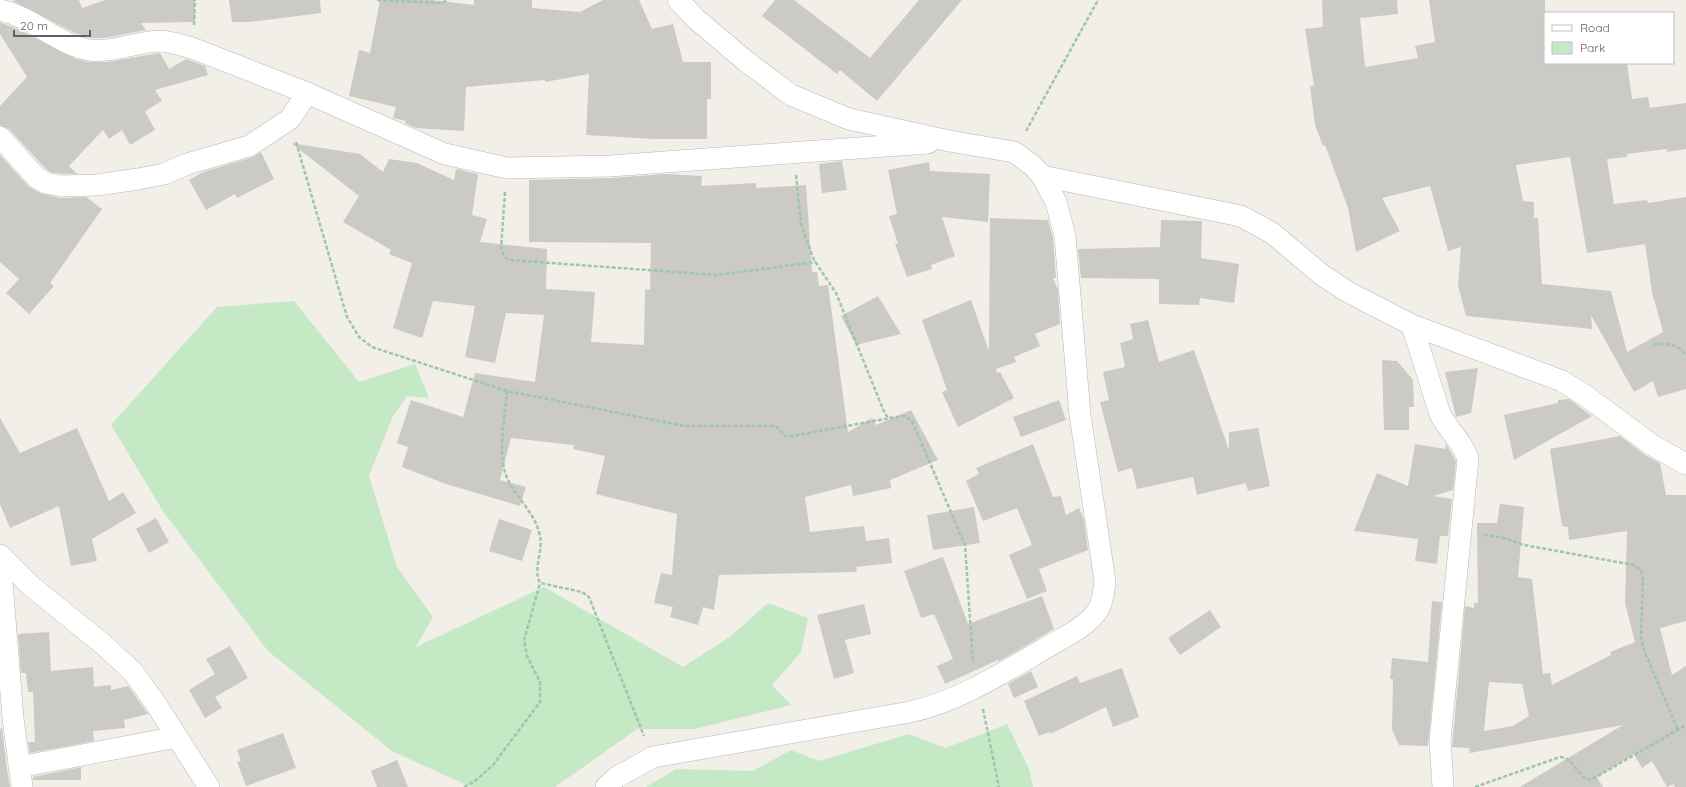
<svg xmlns="http://www.w3.org/2000/svg" width="1686" height="787" viewBox="0 0 1686 787" font-family="Quicksand,sans-serif">
	<style>
		.green { fill: #c5e8c5 }
		.building { fill: #cccac5; fill-rule: evenodd }
		.lines { fill: none; stroke-linecap: round; stroke-linejoin: round }
		.street-casing { stroke: #b5b8bc; stroke-width: 22 }
		.path { stroke: #9cc7a9; stroke-width: 2.5; stroke-dasharray: 4 2; stroke-linecap: butt }
		.street { stroke: #fff; stroke-width: 21 }
	</style>
	<rect width="100%" height="100%" fill="#f1efe8"/>
	<g class="green">
		<path d="M294 301 359 382 415 364 429 398 407 396 393 416 369 476 397 567 433 617 416 647 544 587 683 667 731 636 768 603 808 618 801 652 772 685 791 705 695 729H637L555 787H471L392 751 268 651 163 511 111 425 217 307Z"/>
		<path d="M1007 724 1029 769 1033 787H646L676 769 753 771 791 750 819 761 909 734 946 748Z"/>
	</g>
	<g class="building">
		<path d="M15 0H79L82 8 105 0H195V22L141 23 146 30 105 38H91L73 32 13 1Z"/>
		<path d="M229 0H320L321 13 249 22H232Z"/>
		<path d="M380 0H432L474 5V0H532V8L580 12 603 0H639L652 29 673 24 683 62H711V99H707V139H655L586 135 589 74 545 82V80L466 87 464 131 416 128 405 123 406 121 393 118 396 107 349 96 359 50 370 53Z"/>
		<path d="M775 0H794L870 58 919 0H962L877 101 840 70 837 74 762 16Z"/>
		<path d="M1322 0H1397L1398 14 1360 18 1365 67 1418 58 1415 46 1435 42 1429 0H1545V63H1627L1632 99 1648 97 1650 108 1686 103V149L1667 152V149L1627 154V157L1607 159 1614 204 1647 200 1648 203 1686 197V389L1658 397 1653 381 1634 392 1591 315 1592 329 1466 316 1458 286 1461 247 1448 251 1430 186 1382 198 1400 231 1356 252 1348 208 1325 145 1323 146 1315 125 1310 86H1314L1305 29 1323 27ZM1570 157 1587 253 1645 244 1652 292 1663 332 1627 352 1611 291 1542 284 1538 218H1534V202L1523 201 1516 165Z"/>
		<path d="M0 22 17 29 76 59 88 62H107L160 53 169 69 186 59 205 66 208 75 155 90 162 101 145 111 155 130 130 145 122 130 109 139 103 130 69 166 77 174H63L50 172 45 168 9 129 0 125V106L27 77 0 34Z"/>
		<path d="M291 143 360 154 383 172 389 159 417 163 454 180 456 169 478 174 472 215 487 219 480 242 547 249 546 289 595 292 591 342 644 345 645 289 650 290 651 243 529 242V180L610 178 666 174 702 176 701 186 756 183V188L806 185 812 272H817L819 286 828 285 848 432 872 418 876 425 911 410 938 460 890 480 891 488 853 496 851 485 805 497 810 532 864 526 866 541 889 538 892 563 856 567 857 572 719 575 714 610 703 607 698 625 670 617 673 607 654 603 661 573 672 575 677 514 596 494 605 456 573 449 574 445 511 438 500 480 526 487 520 506 446 484 402 467 408 447 397 443 411 400 463 417 475 373 535 382 544 315 506 313 495 363 465 357 475 306 433 301 422 338 393 328 412 263 389 254 391 250 343 222 359 196Z"/>
		<path d="M261 152 274 179 237 198 235 194 206 210 189 180 203 172 253 157Z"/>
		<path d="M0 155 28 186 40 193 60 198 86 197 102 209 50 283 54 286 29 314 6 293 19 279 0 262Z"/>
		<path d="M842 161 847 190 822 193 819 164Z"/>
		<path d="M929 162 930 171 990 174 988 222 942 217 955 256 931 265 932 269 907 277 895 244H898L889 216 897 214 888 170Z"/>
		<path d="M990 218 1048 220 1053 238 1056 278H1053L1058 290 1060 324 1035 334 1040 346 1014 357 1016 362 996 369 997 373 1000 372 1014 398 958 427 942 392 947 390 922 320 971 300 989 351Z"/>
		<path d="M1161 220 1202 221 1201 258 1239 264 1234 303 1200 298 1199 305 1159 304V279L1081 278 1078 249 1160 247Z"/>
		<path d="M878 296 901 334 856 345 841 316Z"/>
		<path d="M1148 320 1159 362 1194 350 1229 450V432L1258 428 1270 486 1248 491 1246 483 1197 495 1193 477 1137 489 1132 468 1118 472 1100 402 1109 400 1103 372 1125 367 1120 343 1133 339 1130 324Z"/>
		<path d="M1382 360 1397 361 1413 380 1414 407H1409V430H1384Z"/>
		<path d="M1478 368 1471 413 1456 417 1445 372Z"/>
		<path d="M1569 399 1592 416 1514 460 1504 415 1558 403V400Z"/>
		<path d="M1059 400 1066 420 1021 437 1013 417Z"/>
		<path d="M0 418 20 453 77 428 109 501 123 492 136 513 92 539 97 561 71 566 59 506 10 528 0 504Z"/>
		<path d="M1620 436 1645 455 1660 463 1666 495H1686V621L1660 628 1672 675 1686 666V787H1675L1673 784 1667 787 1652 761 1642 768 1634 754 1597 777 1603 787H1520L1623 725 1470 753 1469 748 1452 747 1465 606 1474 608V603H1478L1477 523H1497L1500 504 1524 507 1518 577 1532 579 1543 674 1550 673 1552 685 1611 655 1610 652 1635 642 1625 603 1627 531 1569 540 1568 527 1562 526 1550 449ZM1489 682 1522 684 1529 716 1513 726 1484 731Z"/>
		<path d="M1033 444 1053 497 1061 496 1066 515 1079 508 1084 520 1088 550 1039 569 1047 591 1027 599 1009 555 1032 545 1017 508 983 521 966 481 979 474 976 468Z"/>
		<path d="M1415 444 1445 449 1446 444 1456 461 1453 490 1433 496 1452 499 1448 536H1440L1437 564 1415 561 1418 539 1354 531 1377 473 1408 486Z"/>
		<path d="M974 507 980 543 933 550 927 515Z"/>
		<path d="M156 518 169 542 149 553 136 529Z"/>
		<path d="M499 519 532 530 522 561 489 551Z"/>
		<path d="M943 557 968 624 1042 596 1054 629 998 662V660L945 684 937 666 953 659 934 614 921 618 904 571Z"/>
		<path d="M1432 601 1442 602 1428 746 1399 745 1392 730 1393 679H1390L1392 658 1428 662Z"/>
		<path d="M864 604 871 634 845 640 854 673 834 679 817 615Z"/>
		<path d="M1210 610 1221 627 1180 655 1168 638Z"/>
		<path d="M49 632 51 671 93 667 94 687 111 685V690L128 686 148 714 124 720 125 728 93 731 94 741 30 753 28 742H35L33 692H28L26 673H21L18 634Z"/>
		<path d="M230 646 248 678 215 697 222 708 205 718 189 690 215 674 206 659Z"/>
		<path d="M1122 668 1139 717 1113 727 1106 707 1050 734 1049 732 1039 736 1024 701 1077 676 1080 683Z"/>
		<path d="M1031 671 1038 687 1014 698 1008 684Z"/>
		<path d="M2 728 7 769 10 787H0V729Z"/>
		<path d="M283 733 296 768 246 786 237 762 241 761 237 750Z"/>
		<path d="M397 760 408 787H377L371 771Z"/>
		<path d="M81 767V780H33V777Z"/>
	</g>
	<g class="lines">
		<defs>
			<g id="street">
				<path d="M0 10C30 16 61 46 89 50 113 53 135 42 159 41 170 41 181 45 192 48L307 93 445 154 507 168 610 166 928 143"/>
				<path d="M0 137 37 178 46 183 62 186 97 185 138 179 164 174 187 164 249 146 290 119 307 93"/>
				<path d="M1042 176 1241 216 1272 233 1322 275 1348 292 1412 325 1562 381 1586 396 1652 445 1686 464"/>
				<path d="M1412 325 1440 414C1448 430 1463 442 1468 459L1440 741 1443 787"/>
				<path d="M0 555 31 586 104 645 133 672 154 701 209 787"/>
				<path d="M0 557 13 718 22 787"/>
				<path d="M19 767 177 737"/>
				<path d="M606 787 617 777 653 757 910 712C959 701 1001 674 1044 649 1062 638 1086 628 1098 610 1103 601 1104 591 1105 581L1080 415 1065 236 1056 202 1042 176 1032 165 1014 152 949 141 849 119 791 95 747 62 696 19 678 0"/>
			</g>
		</defs>
		<use href="#street" class="street-casing"/>
		<g class="path">
			<path d="M377 0 442 3 448 0"/>
			<path d="M194 25 195 0"/>
			<path d="M1026 131 1098 0"/>
			<path d="M296 142 347 317 359 337 372 347 507 391 674 424 685 426H773C780 427 781 434 787 437L890 418"/>
			<path d="M796 175 801 223 805 236 814 260 836 293 885 414 889 418 905 416 912 421 965 545 973 663"/>
			<path d="M505 192 501 249 505 257 509 260 717 275 816 262"/>
			<path d="M1654 344C1668 344 1678 343 1686 356"/>
			<path d="M507 391C505 418 496 458 509 482 518 499 534 513 539 532 545 551 532 567 540 583L582 592 589 597 644 736"/>
			<path d="M1484 535 1501 537 1524 545 1634 565 1641 571 1643 576 1641 639 1645 653 1678 730"/>
			<path d="M983 709 999 787"/>
			<path d="M464 787 475 781 493 765 540 702V682L527 656 524 640 540 583"/>
			<path d="M1475 787 1560 757C1575 758 1577 778 1591 780L1686 725"/>
		</g>
		<use href="#street" class="street"/>
	</g>
	<rect x="1544" y="12" width="130" height="52" fill="#ffffff" stroke="#bfc1c3"/>
	<rect x="1552" y="25" width="20" height="6" fill="#ffffff" stroke="#bfc1c3"/>
	<text x="1580" y="32" font-size="12" fill="#5f6368">Road</text>
	<rect x="1552" y="42" width="20" height="12" fill="#c5e8c5" stroke="#bfc1c3"/>
	<text x="1580" y="52" font-size="12" fill="#5f6368">Park</text>
	<path d="M14 30v6h76v-6" fill="none" stroke="#5f6368" stroke-width="2"/>
	<text x="20" y="30" font-size="12" fill="#5f6368" stroke="#ffffff" stroke-width="3" paint-order="stroke">20 m</text>
</svg>
